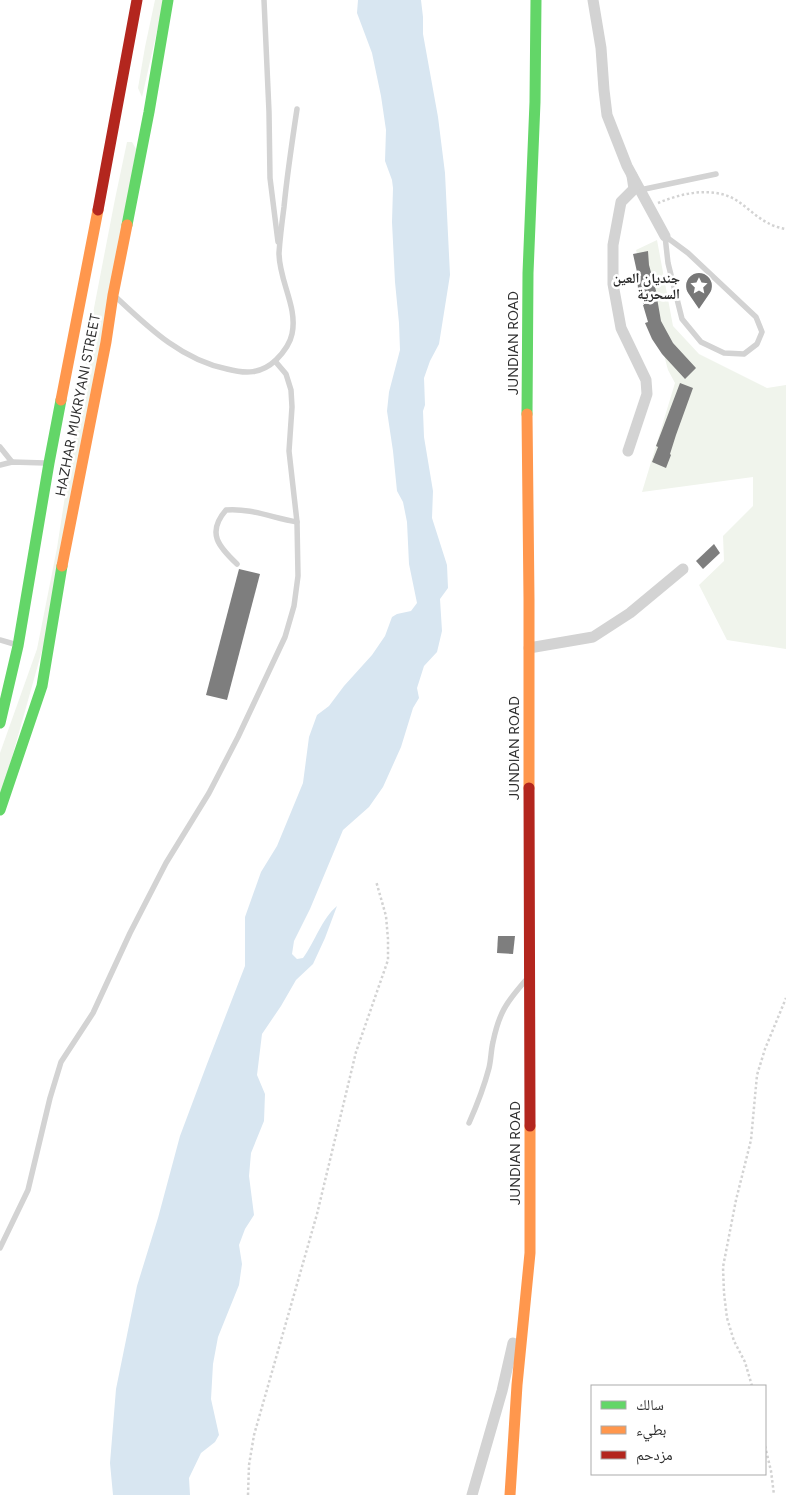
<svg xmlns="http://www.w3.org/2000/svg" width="786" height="1495" viewBox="0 0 786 1495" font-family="Figtree,'Noto Naskh Arabic',sans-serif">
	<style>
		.green { fill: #f0f4ec }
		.water { fill: #d8e6f1 }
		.building { fill: #7e7e7e }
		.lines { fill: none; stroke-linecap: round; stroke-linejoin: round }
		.path { stroke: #d3d3d3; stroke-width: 2.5; stroke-dasharray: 2.5 2.5; stroke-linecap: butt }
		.lane { stroke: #d3d3d3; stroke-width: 5.5 }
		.street { stroke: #d3d3d3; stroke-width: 11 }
		.fast { stroke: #63d668; stroke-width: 11 }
		.slow { stroke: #ff974d; stroke-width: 11 }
		.jam { stroke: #b3261e; stroke-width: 11 }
		.labels { text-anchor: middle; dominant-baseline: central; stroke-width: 5; stroke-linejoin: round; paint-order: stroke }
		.poi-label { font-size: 14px; font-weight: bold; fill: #2e2e2e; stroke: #fff; text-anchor: end }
		.street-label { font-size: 14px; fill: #2e2e2e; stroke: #fff }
	</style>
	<rect width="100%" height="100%" fill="#fff"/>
	<g class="green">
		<path d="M155 0H164L142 97 138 88 145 47Z"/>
		<path d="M127 142H132L136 149 70 551 0 800V753L37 649 57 548 94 308 115 199Z"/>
		<path d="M657 240 673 326 699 354 767 388 786 385V649L727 640 699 585 724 561 723 536 753 506V477L642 492 675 383 668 370 636 250Z"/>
	</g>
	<path class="water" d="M358 0H421L423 17V34L438 117 445 173 450 275 439 344 430 361 424 378 425 405 423 411 424 437 433 491 432 518 447 565 448 588 440 599 442 631 437 652 424 666 417 688 419 698 413 708 401 747 383 787 369 807 343 830 310 909 294 941 292 954 297 959 303 958C315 942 322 918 337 906L325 938 313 964 296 980 281 1006 262 1034 257 1075 265 1094 264 1121 251 1153 249 1176 254 1215 245 1229 239 1245 242 1264 239 1285 218 1337 213 1364 211 1399 219 1435 215 1442 201 1453 189 1478 190 1495H113L110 1463 116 1389 137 1286 158 1218 180 1136 207 1064 245 966V917L261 872 277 846 303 783 309 737 317 715 329 706 344 686 372 655 385 636 392 617 397 614 411 611 417 603 409 564 407 522 403 502 397 491 393 451 387 411 389 392 400 350 399 323 395 282 392 222 393 188 392 180 385 161 386 130 381 96 372 53 357 13Z"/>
	<g class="building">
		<path d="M648 251 649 265 658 298H657L661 321 673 343 696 368 685 379 662 354 652 339 645 323 648 322 643 305H644L638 289 637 272 633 254Z"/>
		<path d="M680 383 693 388 676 435 670 454 671 455 666 468 652 462 658 447 656 446 661 433Z"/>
		<path d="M714 544 720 553 703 569 696 561Z"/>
		<path d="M239 569 260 574 227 700 206 695Z"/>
		<path d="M498 936H515L513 954 497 953Z"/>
	</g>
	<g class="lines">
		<g class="path">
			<path d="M658 203C682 193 713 186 736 200 747 207 756 217 768 223 773 226 780 228 786 229"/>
			<path d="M752 1386 745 1362 734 1341 727 1318 724 1293 723 1267 736 1200 751 1140 757 1075 765 1049 786 998"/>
			<path d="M765 1446 771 1471 774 1495"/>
			<path d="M248 1495 249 1465 254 1435 317 1214 356 1052 388 960V939L386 916 376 881"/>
		</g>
		<g class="lane">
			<path d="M264 0 269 112 270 178 278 242"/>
			<path d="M640 190 716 174"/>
			<path d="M665 236 688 253 756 317 762 332 757 344 744 354 724 353 701 342 682 319 668 263Z"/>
			<path d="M117 298C149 328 182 360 227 369 246 374 261 374 276 360 283 353 290 344 292 334 298 307 279 281 279 253 280 238 282 222 284 207 287 175 292 142 297 109"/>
			<path d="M0 447 12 462"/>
			<path d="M0 465 12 462 45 463"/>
			<path d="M237 564C219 547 206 533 226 510 251 508 273 518 297 522"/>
			<path d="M0 640 14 644"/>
			<path d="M469 1123C477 1105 484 1087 489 1068 491 1060 491 1050 493 1042 499 1013 506 1003 525 981"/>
			<path d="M0 1248 28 1190 50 1098 61 1062 93 1013 130 933 166 863 209 793 238 737 285 637 294 606 298 576 297 522 289 451 292 407 291 390 286 374 275 361"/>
		</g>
		<g class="street">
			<path d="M593 0 601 48 604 90 607 115 627 166 665 236"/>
			<path d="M628 451 647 394 646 380 621 328 613 284V245L621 202 634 189 632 176"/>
			<path d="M529 648 593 637 630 613 683 569"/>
			<path d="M472 1495 502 1391 513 1343"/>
		</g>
		<g class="fast">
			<path d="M127 225 149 112 168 0"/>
			<path d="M527 414 528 273 535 102 536 0"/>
			<path d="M0 723 18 646 49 463 61 400"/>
			<path d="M0 810 42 686 62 566"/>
		</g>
		<g class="slow">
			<path d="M61 400 98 210"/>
			<path d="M527 414 529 599V788"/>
			<path d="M62 566 106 342 113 295 127 225"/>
			<path d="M510 1495 517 1385 530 1253V1126"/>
		</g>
		<g class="jam">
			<path d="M98 210 137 0"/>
			<path d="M529 788 530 1126"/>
		</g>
	</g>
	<defs>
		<symbol id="sight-pin" viewBox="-11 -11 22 30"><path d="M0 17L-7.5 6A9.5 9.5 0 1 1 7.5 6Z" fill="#777" stroke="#fff"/><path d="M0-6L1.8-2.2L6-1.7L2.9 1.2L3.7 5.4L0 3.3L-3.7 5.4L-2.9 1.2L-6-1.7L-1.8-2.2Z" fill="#fff"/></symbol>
	</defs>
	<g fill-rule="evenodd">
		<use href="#sight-pin" x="683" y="270" width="32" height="43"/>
	</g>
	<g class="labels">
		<g class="poi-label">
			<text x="680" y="278">جنديان العين<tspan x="680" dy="16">السحرية</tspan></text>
		</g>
		<g class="street-label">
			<text transform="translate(513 343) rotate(-90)">JUNDIAN ROAD</text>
			<text transform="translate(78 405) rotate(-79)">HAZHAR MUKRYANI STREET</text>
			<text transform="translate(514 748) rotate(-90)">JUNDIAN ROAD</text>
			<text transform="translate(515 1153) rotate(-90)">JUNDIAN ROAD</text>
		</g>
	</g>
	<rect x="591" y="1385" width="175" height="90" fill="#ffffff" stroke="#ababab"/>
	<rect x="601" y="1401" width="25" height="8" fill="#63d668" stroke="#ababab"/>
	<text x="636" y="1410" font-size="15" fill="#2e2e2e">سالك</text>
	<rect x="601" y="1426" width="25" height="8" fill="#ff974d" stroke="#ababab"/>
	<text x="636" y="1435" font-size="15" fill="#2e2e2e">بطيء</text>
	<rect x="601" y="1451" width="25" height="8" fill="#b3261e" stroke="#ababab"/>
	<text x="636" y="1460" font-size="15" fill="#2e2e2e">مزدحم</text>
</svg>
